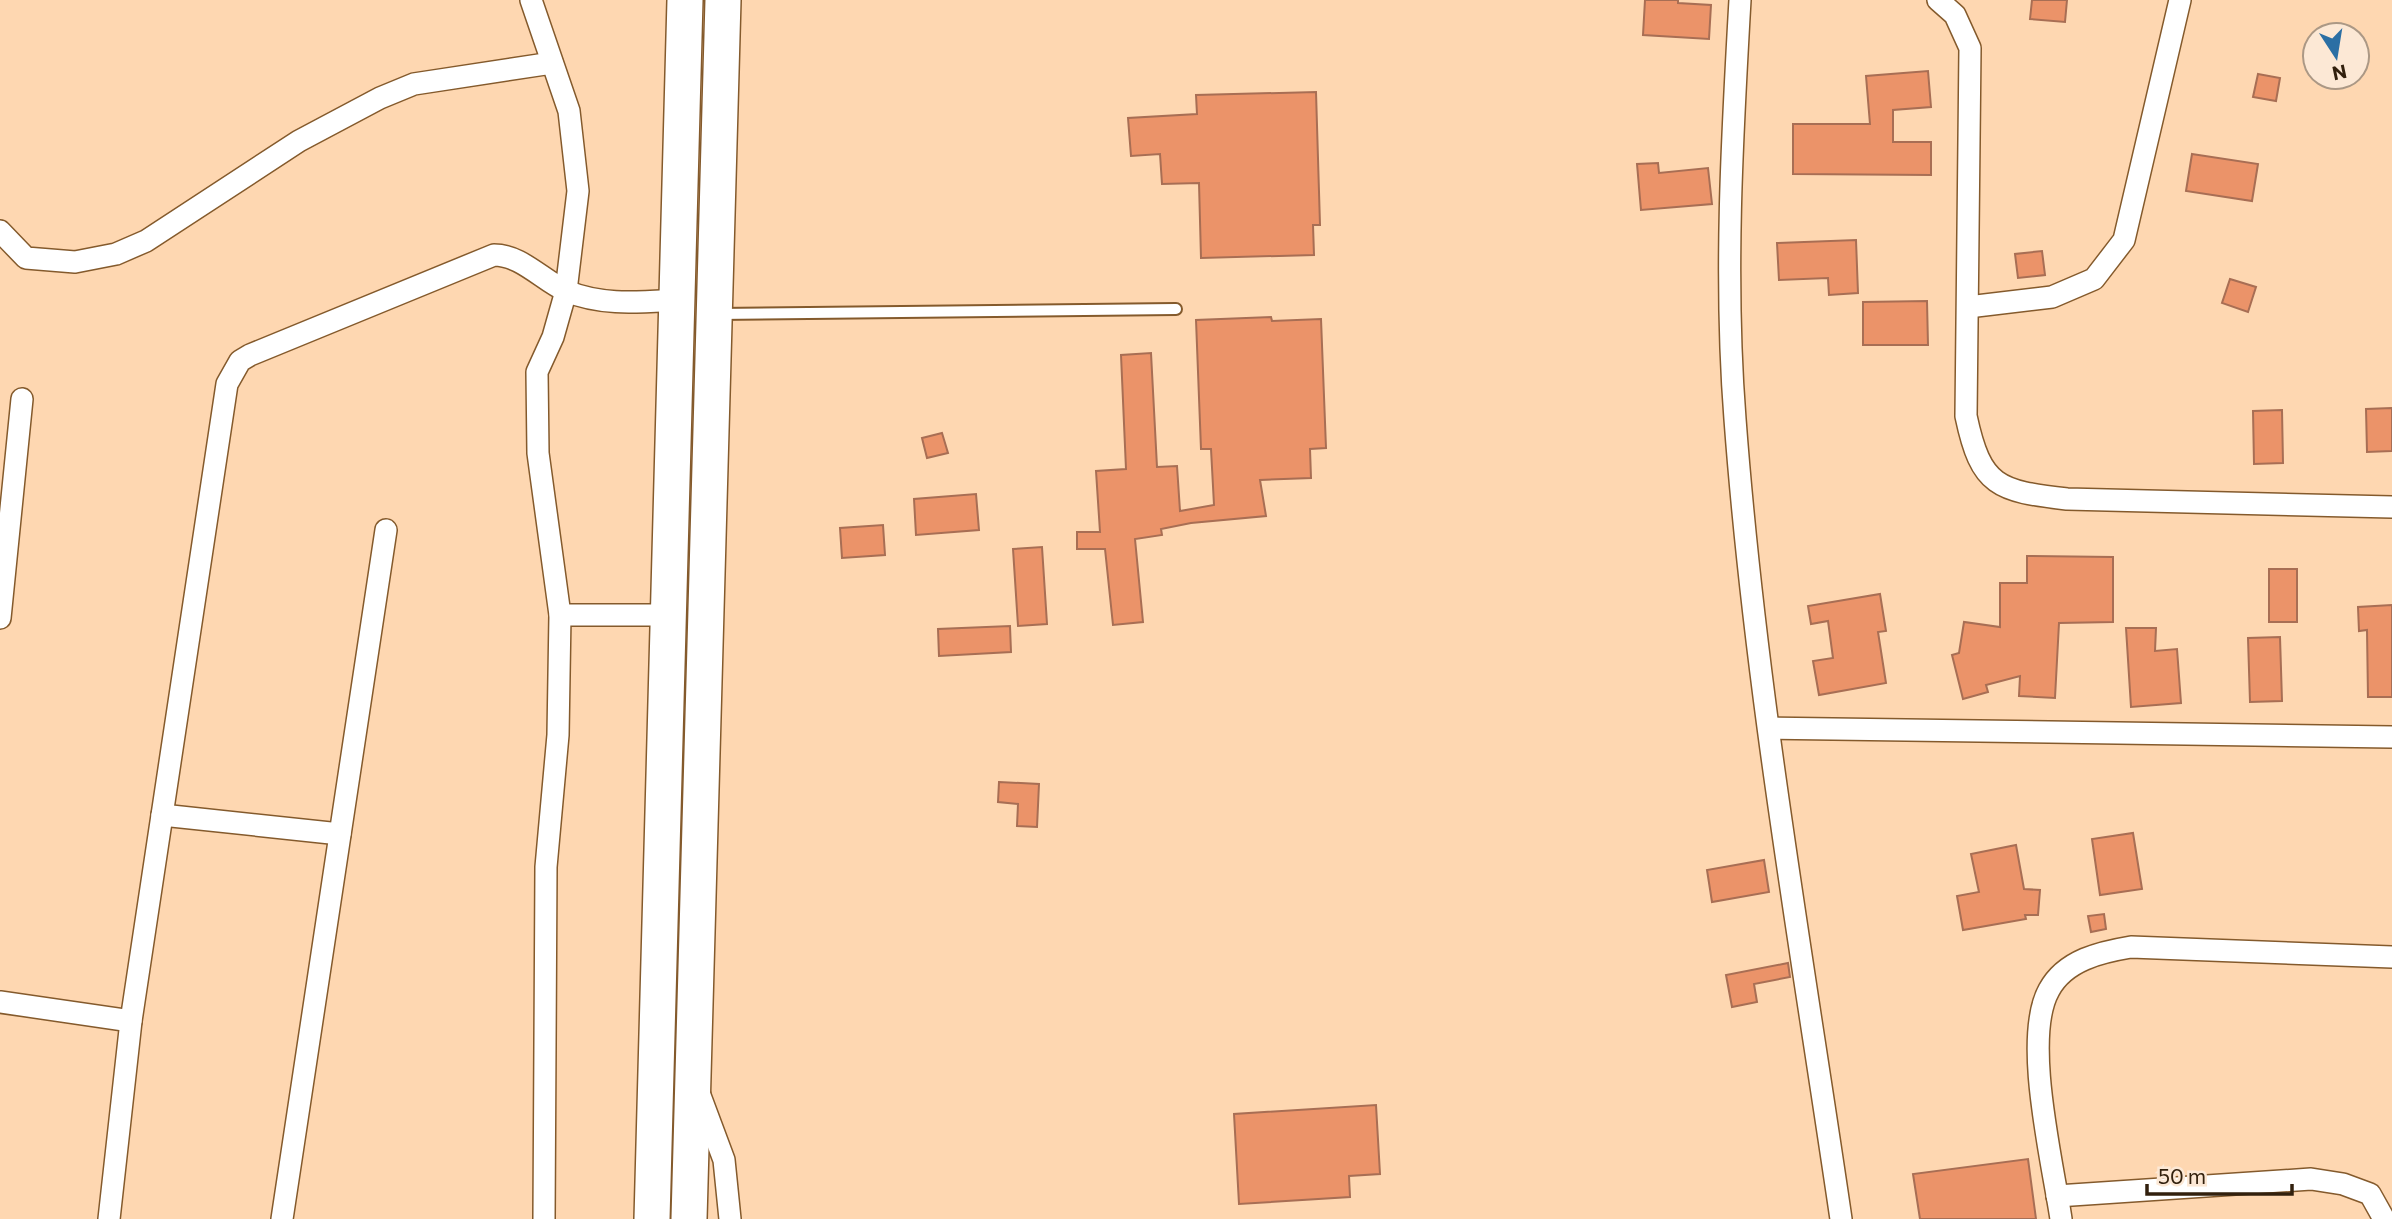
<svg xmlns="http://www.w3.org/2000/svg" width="2392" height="1219" viewBox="0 0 2392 1219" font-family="Commissioner,sans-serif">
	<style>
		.building { fill: #eb9369; stroke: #a86e54; stroke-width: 2 }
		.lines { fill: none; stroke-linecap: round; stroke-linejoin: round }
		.lane-casing { stroke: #845a2c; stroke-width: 14 }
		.street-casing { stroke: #845a2c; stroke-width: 24 }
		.primary-casing { stroke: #845a2c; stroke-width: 38 }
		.lane { stroke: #fff; stroke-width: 10 }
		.street { stroke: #fff; stroke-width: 21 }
		.primary { stroke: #fff; stroke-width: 35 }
	</style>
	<rect width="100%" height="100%" fill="#fed7b1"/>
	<g class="building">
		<path d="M1645 0H1678V3L1711 5 1709 39 1643 35Z"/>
		<path d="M2032 0H2067L2065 22 2030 19Z"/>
		<path d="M1928 71 1931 107 1893 110V142H1931V175L1793 174V124H1870L1866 76Z"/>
		<path d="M2258 74 2280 78 2276 101 2253 97Z"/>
		<path d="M1316 92 1320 225H1313L1314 255 1201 258 1199 183 1162 184 1160 154 1131 156 1128 118 1197 114 1196 95Z"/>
		<path d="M2192 154 2258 164 2252 201 2186 191Z"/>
		<path d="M1658 163 1659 173 1708 168 1712 204 1641 210 1637 164Z"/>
		<path d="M1856 240 1858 293 1829 295 1828 278 1779 280 1777 243Z"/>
		<path d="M2042 251 2045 275 2018 278 2015 254Z"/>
		<path d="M2230 279 2256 287 2248 312 2222 303Z"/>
		<path d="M1927 301 1928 345H1863V302Z"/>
		<path d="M1271 317 1272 321 1321 319 1326 448 1310 449 1311 478 1260 480 1266 516 1191 523 1161 529 1162 535 1135 539 1143 622 1113 625 1105 549H1077V532H1100L1096 471 1126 469 1121 355 1151 353 1157 467 1177 466 1180 511 1214 505 1211 449H1201L1196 320Z"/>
		<path d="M2392 408V451L2367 452 2366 409Z"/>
		<path d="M2282 410 2283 463 2254 464 2253 411Z"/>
		<path d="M942 433 948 453 927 458 922 438Z"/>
		<path d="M976 494 979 530 916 535 914 499Z"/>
		<path d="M883 525 885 555 842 558 840 528Z"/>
		<path d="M1042 547 1047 624 1018 626 1013 549Z"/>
		<path d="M2027 556 2113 557V622L2059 623 2055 698 2019 696 2020 676 1986 685 1988 692 1963 699 1952 655 1959 653 1964 622 2000 627V583H2027Z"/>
		<rect x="2269" y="569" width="28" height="53"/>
		<path d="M1880 594 1886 631 1878 632 1886 683 1819 695 1813 661 1833 658 1828 621 1811 624 1808 606Z"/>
		<path d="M2392 605V697H2368L2367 630 2359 631 2358 607Z"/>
		<path d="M1010 626 1011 652 939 656 938 629Z"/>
		<path d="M2126 628H2156L2155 651 2177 649 2181 703 2131 707Z"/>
		<path d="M2280 637 2282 701 2250 702 2248 638Z"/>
		<path d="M999 782 1039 784 1037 827 1017 826 1018 804 998 802Z"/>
		<path d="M2133 833 2142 889 2100 895 2092 839Z"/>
		<path d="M2016 845 2024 889 2040 890 2038 915H2025L2026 919 1963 930 1957 896 1979 892 1971 854Z"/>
		<path d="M1764 860 1769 892 1712 902 1707 870Z"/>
		<path d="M2104 914 2106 929 2091 932 2088 916Z"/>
		<path d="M1788 963 1790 977 1754 984 1757 1002 1732 1007 1726 975Z"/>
		<path d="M1376 1105 1380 1174 1349 1176 1350 1197 1239 1204 1234 1114Z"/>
		<path d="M2028 1159 2036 1219H1920L1913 1174Z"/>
	</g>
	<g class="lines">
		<defs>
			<path id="lane" d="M718 314 1176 309"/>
			<g id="street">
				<path d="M531 0 569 111 578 191 566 291 553 337 537 372 538 453 560 615 558 735 546 867 544 1219"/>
				<path d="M1740 0C1732 139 1724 279 1735 419 1755 687 1802 953 1841 1219"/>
				<path d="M1938 0 1955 15 1970 48 1966 416C1981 487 1998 491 2067 499L2392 507"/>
				<path d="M0 231 26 258 75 262 116 254 146 241 299 141 380 98 414 84 552 63"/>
				<path d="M1968 307 2052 297 2094 279 2124 240 2180 0"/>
				<path d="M560 615H669"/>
				<path d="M0 618 22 399"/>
				<path d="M1769 728 2392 737"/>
				<path d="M162 815 340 834"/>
				<path d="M0 1002 131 1021"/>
				<path d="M699 1093 724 1160 730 1219"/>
				<path d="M2057 1196 2311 1179 2343 1184 2370 1194 2384 1219"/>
				<path d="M109 1219 131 1021 227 384 240 361 250 355 494 255C521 255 542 280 566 291 603 306 639 302 678 300"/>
				<path d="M282 1219 386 530"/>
				<path d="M2061 1219C2053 1164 2022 1038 2049 990 2065 960 2101 952 2131 947L2392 957"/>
			</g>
			<g id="primary">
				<path d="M652 1219 685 0"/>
				<path d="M689 1219 723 0"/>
			</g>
		</defs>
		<use href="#lane" class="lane-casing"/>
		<use href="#street" class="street-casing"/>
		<use href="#primary" class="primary-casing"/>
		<use href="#lane" class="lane"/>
		<use href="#street" class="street"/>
		<use href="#primary" class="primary"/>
	</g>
	<g transform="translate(2336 56) rotate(168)"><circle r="33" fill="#fce8d5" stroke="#ab9885" stroke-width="2"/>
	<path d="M0-5L12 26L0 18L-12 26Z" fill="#2b6fa4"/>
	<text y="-10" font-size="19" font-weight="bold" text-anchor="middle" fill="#32200d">N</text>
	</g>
	<path d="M2147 1184v10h145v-10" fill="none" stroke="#32200d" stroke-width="3.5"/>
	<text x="2158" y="1184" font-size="21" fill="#32200d" stroke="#fce8d5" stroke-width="5" paint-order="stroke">50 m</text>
</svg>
